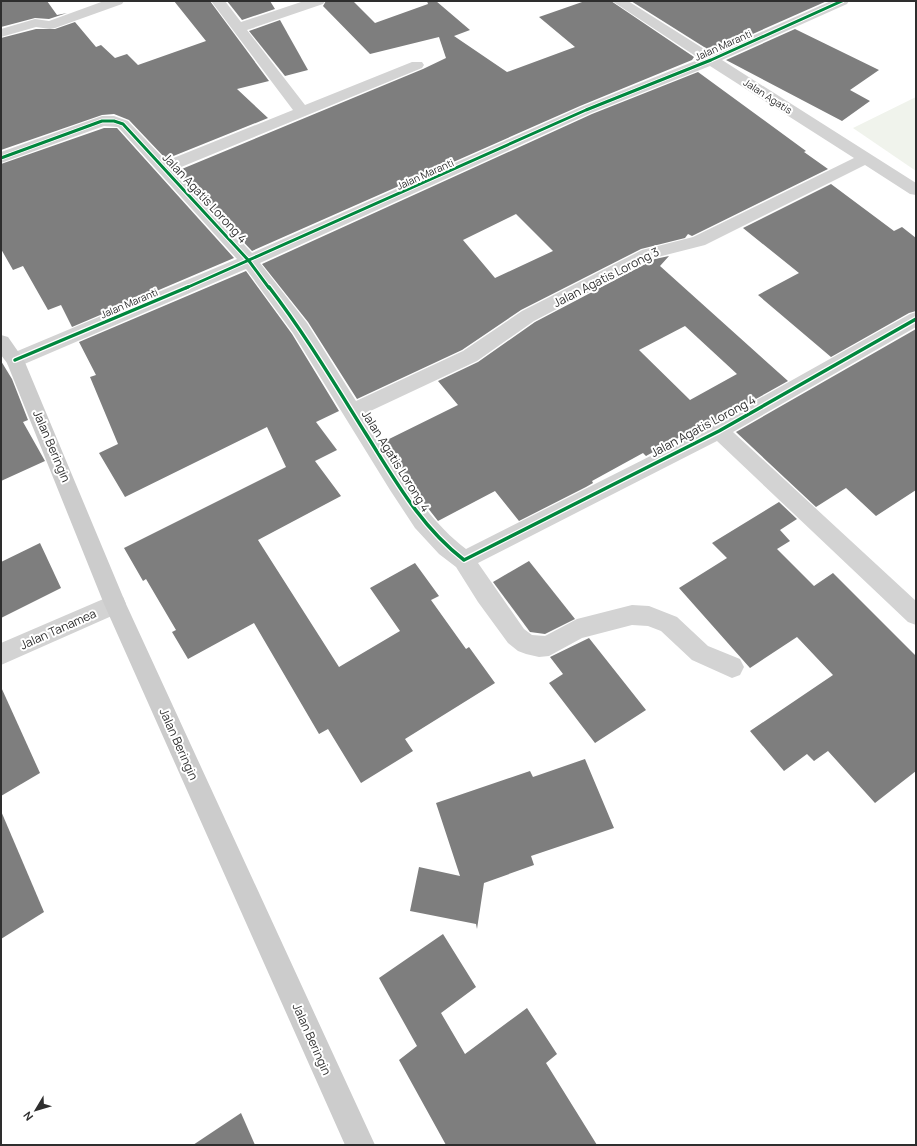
<svg xmlns="http://www.w3.org/2000/svg" width="917" height="1146" viewBox="0 0 917 1146" font-family="Manrope,sans-serif">
	<style>
		.green { fill: #f0f3ec }
		.building { fill: #7e7e7e; fill-rule: evenodd }
		.lines { fill: none; stroke-linecap: round; stroke-linejoin: round }
		.street { fill: #d3d3d3; fill-rule: evenodd }
		.secondary { fill: #ccc; fill-rule: evenodd }
		.cycleway-far1-casing { stroke: #fff; stroke-width: 5 }
		.cycleway-casing { stroke: #fff; stroke-width: 6 }
		.cycleway-far1 { stroke: #00873e; stroke-width: 3 }
		.cycleway { stroke: #00873e; stroke-width: 3.5 }
		.labels { text-anchor: middle; dominant-baseline: central; stroke-width: 4; stroke-linejoin: round; paint-order: stroke }
		.far-street-label { font-size: 10px; fill: #2e2e2e; stroke: #fff }
		.street-label { font-size: 12px; fill: #2e2e2e; stroke: #fff }
	</style>
	<rect width="100%" height="100%" fill="#fff"/>
	<path class="green" d="M916 97V171L853 128Z"/>
	<g class="building">
		<path d="M1 1H47L57 15 67 13 49 19 35 18 1 27Z"/>
		<path d="M174 1H210L269 81 237 89 268 118 166 159 129 120 114 114 102 115 1 150V38L36 29H55L75 22 96 47 101 45 115 58 127 54 138 65 206 41Z"/>
		<path d="M227 1H270L275 9 242 20Z"/>
		<path d="M326 1H353L375 23 428 4 427 1H436L470 30 454 36 507 72 575 47 539 17 585 1H611L694 57 692 60 580 106 252 251 177 171 423 69 446 58 439 37 370 54 323 6Z"/>
		<path d="M631 1H827L712 52Z"/>
		<path d="M280 20 308 70 285 76 249 31Z"/>
		<path d="M795 29 879 70 850 90 870 101 842 121 726 60Z"/>
		<path d="M698 72 806 151 804 152 828 169 692 236 688 234 685 238 641 249 521 310 462 350 357 399 308 322 262 264 592 114ZM516 214 553 251 495 278 463 240Z"/>
		<path d="M104 128H117L234 258 72 327 61 305 48 310 23 266 13 270 1 249V164Z"/>
		<path d="M831 184 894 231 902 227 916 238V311L909 313 831 357 758 295 799 273 743 228Z"/>
		<path d="M669 256 660 266 788 381 711 424 693 433 691 431 646 456 643 453 592 481 593 483 586 487 519 521 495 491 438 521 417 494 383 442 458 405 438 381 478 362 535 322 655 259ZM685 326 737 374 690 400 639 350Z"/>
		<path d="M246 271 292 334 339 411 316 422 337 450 315 461 341 496 258 540 339 667 400 631 370 588 415 563 439 596 431 600 466 649 469 647 495 683 405 739 413 751 361 783 328 729 319 734 254 623 188 659 172 632 176 630 146 579 143 581 124 548 286 467 267 427 125 497 99 453 118 444 90 377 96 375 79 342Z"/>
		<path d="M916 329V490L876 516 846 488 816 507 736 432Z"/>
		<path d="M1 361 12 379 28 420 23 422 45 461 1 481Z"/>
		<path d="M779 502 797 519 780 530 790 541 777 549 814 586 833 573 916 656V771L875 803 828 751 814 761 807 754 784 771 750 731 833 675 797 637 750 668 679 588 727 558 712 543Z"/>
		<path d="M40 543 61 588 1 618V562Z"/>
		<path d="M529 561 575 619 545 634 530 632 493 582Z"/>
		<path d="M589 638 646 710 595 743 549 683 563 674 550 657Z"/>
		<path d="M1 687 40 773 1 796Z"/>
		<path d="M585 759 614 828 531 856 534 865 484 883 477 929 476 924 410 911 419 867 460 876 436 803 530 771 533 777Z"/>
		<path d="M1 811 44 912 1 939Z"/>
		<path d="M443 934 476 987 441 1013 465 1054 527 1008 557 1054 546 1063 597 1145H446L399 1060 417 1046 379 978Z"/>
		<path d="M241 1113 255 1145H193Z"/>
	</g>
	<g class="lines">
		<g class="street">
			<path d="M104 1H124L122 4 55 28 50 29 36 27 1 37V29L35 19 49 21Z"/>
			<path d="M211 1H225L241 22 304 1H325L323 4 247 30 305 105 412 62H422L424 65 422 68 174 170 252 253 581 107 700 59 612 1H628L712 54 831 1H849L847 4 722 60 916 183V195L910 194 865 165 705 245 654 258 534 321 477 361 364 414C394 461 421 515 466 549L712 425 910 314 916 312V327L733 432 916 601V625L908 622 717 441 478 563 524 629 532 635 545 636 577 619 632 605 649 606 677 617 708 646 740 659 744 667 740 675 732 678 692 660 661 631 648 626 632 625 582 638 549 656 539 657 526 654 518 651 508 643 478 602 456 567 439 554 415 528 390 490 293 333 246 269 22 365 15 367 8 365 6 360 8 355 237 259 118 127 104 126 1 163V152L102 116H114L128 121 166 161 293 110ZM710 66 854 158 693 237 642 250 522 311 463 351 356 401 307 323 260 263 591 113Z"/>
			<path d="M115 594 123 597 126 604 123 611 1 665V643Z"/>
		</g>
		<path class="secondary" d="M1 335 8 337 24 360 126 604 375 1145H345L104 604 7 363 1 355Z"/>
		<defs>
			<g id="cycleway-far1">
				<path d="M1 158 102 121H114L123 124 249 261 269 288"/>
				<path d="M186 288 586 110 711 60 842 1"/>
			</g>
			<g id="cycleway">
				<path d="M269 287C305 334 334 383 366 434 395 480 420 526 464 560L719 431 916 319"/>
				<path d="M15 360 188 287"/>
			</g>
		</defs>
		<use href="#cycleway-far1" class="cycleway-far1-casing"/>
		<use href="#cycleway" class="cycleway-casing"/>
		<use href="#cycleway-far1" class="cycleway-far1"/>
		<use href="#cycleway" class="cycleway"/>
	</g>
	<g class="labels">
		<g class="far-street-label">
			<text transform="translate(723 45) rotate(-24)">Jalan Maranti</text>
			<text transform="translate(768 96) rotate(33)">Jalan Agatis</text>
			<text transform="translate(425 174) rotate(-24)">Jalan Maranti</text>
			<text transform="translate(129 303) rotate(-23)">Jalan Maranti</text>
		</g>
		<g class="street-label">
			<text transform="translate(205 198) rotate(47)">Jalan Agatis Lorong 4</text>
			<text transform="translate(606 277) rotate(-27)">Jalan Agatis Lorong 3</text>
			<text transform="translate(703 426) rotate(-28)">Jalan Agatis Lorong 4</text>
			<text transform="translate(52 446) rotate(67)">Jalan Beringin</text>
			<text transform="translate(396 461) rotate(58)">Jalan Agatis Lorong 4</text>
			<text transform="translate(58 629) rotate(-24)">Jalan Tanamea</text>
			<text transform="translate(179 744) rotate(66)">Jalan Beringin</text>
			<text transform="translate(312 1039) rotate(66)">Jalan Beringin</text>
		</g>
	</g>
	<rect width="917" height="1146" fill="none" stroke="#2e2e2e" stroke-width="4"/>
	<g transform="translate(36 1110) rotate(232)" stroke="#ffffff" stroke-width="3" paint-order="stroke">
	<path d="M0-3L7 15L0 10L-7 15Z" fill="#2e2e2e"/>
	<text y="-6" font-size="11" font-weight="bold" text-anchor="middle" fill="#2e2e2e">N</text>
	</g>
</svg>
